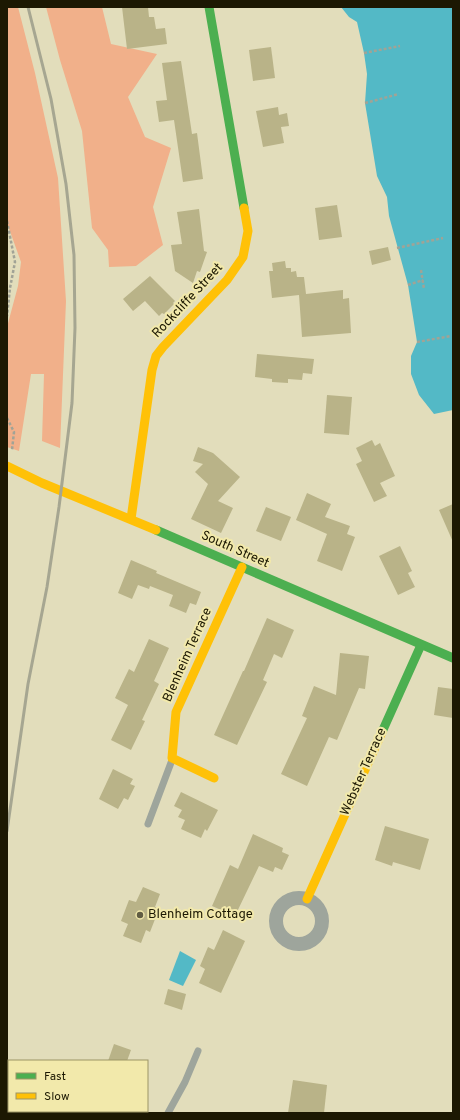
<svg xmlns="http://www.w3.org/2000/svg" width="460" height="1120" viewBox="0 0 460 1120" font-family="Overpass,sans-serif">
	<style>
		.forest { fill: #f1b08a }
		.water { fill: #53b9c6 }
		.building { fill: #b9b388 }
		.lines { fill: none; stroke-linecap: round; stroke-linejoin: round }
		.path { stroke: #a1a396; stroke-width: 2.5; stroke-dasharray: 3 2; stroke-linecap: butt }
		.lane { stroke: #9ea59c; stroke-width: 7 }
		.street { stroke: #9ea59c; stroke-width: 14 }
		.fast { stroke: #4caf50; stroke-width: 9 }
		.slow { stroke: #ffc107; stroke-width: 9 }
		.rail { stroke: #a6a691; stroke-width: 3 }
		.poi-dot { fill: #615d43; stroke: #f2e9ab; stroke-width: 1.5 }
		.labels { text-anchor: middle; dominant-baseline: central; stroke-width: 4; stroke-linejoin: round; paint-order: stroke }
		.street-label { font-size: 13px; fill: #1c1802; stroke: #f2e9ab }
		.poi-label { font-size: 13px; fill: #1c1802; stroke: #f2e9ab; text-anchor: start }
	</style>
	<rect width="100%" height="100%" fill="#e2ddbb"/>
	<g class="forest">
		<path d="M7 7H18L35 73 58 178 66 301 60 448 42 441 44 374H31L19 451 7 447V327L18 286 21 262 7 223Z"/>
		<path d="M46 7H102L111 44 157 54 128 97 145 137 171 148 153 207 163 245 136 266 109 267 108 250 92 228 82 131 60 60Z"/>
	</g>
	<g class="water">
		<path d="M341 7H453V410L434 414 419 395 411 374V356L417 342 408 285 389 216 387 197 377 176 365 103 367 74 364 53 357 22 349 17Z"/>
		<path d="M180 951 196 960 183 986 169 980Z"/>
	</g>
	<g class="building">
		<path d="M122 7H148L149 17H154L156 29 165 28 167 44 127 49Z"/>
		<path d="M271 47 275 78 253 81 249 50Z"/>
		<path d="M181 61 192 134 197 133 203 179 183 182 174 120 159 122 156 101 167 100 162 63Z"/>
		<path d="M278 107 279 115 287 113 289 126 281 127 284 143 263 147 256 111Z"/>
		<path d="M337 205 342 237 319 240 315 208Z"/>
		<path d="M199 209 204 251 207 252 200 272 197 271 193 283 175 271 171 245 182 244 177 212Z"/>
		<path d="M388 247 391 260 372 265 369 251Z"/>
		<path d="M285 261 286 268H291V272L296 271 297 277H304L306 294 343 290V299L349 298 351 333 302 337 299 295 272 298 269 271H273L272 263Z"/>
		<path d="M150 276 175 301 173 303 174 304 164 314 162 313 159 316 145 301 133 311 123 299Z"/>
		<path d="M257 354 314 359 312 374 303 373 302 380 288 379V383L272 382V379L255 377Z"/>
		<path d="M327 395 352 397 349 435 324 433Z"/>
		<path d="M372 440 375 446 380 443 395 476 380 483 387 496 374 502 356 464 362 461 356 448Z"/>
		<path d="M198 447 213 453 240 477 218 501 233 508 221 533 191 519 208 484 195 472 203 464 193 461Z"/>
		<path d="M307 493 331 504 325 517 350 526 347 534 355 537 342 571 317 561 327 534 296 520Z"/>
		<path d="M453 504V542L439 510Z"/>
		<path d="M266 507 291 517 281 541 256 531Z"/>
		<path d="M400 546 412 571 408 573 415 587 398 595 379 556Z"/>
		<path d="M131 560 157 571 156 573 201 592 196 605 190 603 186 613 169 606 173 595 150 586 149 589 138 585 132 599 118 593Z"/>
		<path d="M267 618 294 630 282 658 274 654 263 680 267 682 237 745 214 735 243 671H244Z"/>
		<path d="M149 639 169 648 154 681 159 684 142 720 145 721 131 750 111 740 128 705 115 698 129 669 134 672Z"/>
		<path d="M340 653 369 656 365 689 359 688 337 740 329 737 307 786 281 774 307 718 302 716 314 686 336 695Z"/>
		<path d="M438 687 453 689V718L434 715Z"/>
		<path d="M113 769 133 779 130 784 135 786 128 800 124 798 118 809 99 799Z"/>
		<path d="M181 792 218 810 207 831 205 829 201 838 181 829 185 820 178 817 182 810 174 806Z"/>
		<path d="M385 826 429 839 420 870 393 862 392 866 375 860Z"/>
		<path d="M253 834 283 848 282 852 289 855 282 870 275 867 273 872 259 866 235 916 212 906 230 865 238 869Z"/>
		<path d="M143 887 160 894 155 907 159 909 150 932 146 930 141 943 123 936 128 924 121 921 129 900 136 902Z"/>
		<path d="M223 930 245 941 221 993 199 983 205 969 200 966 208 947 214 950Z"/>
		<path d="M168 989 186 994 182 1010 164 1004Z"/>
		<path d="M114 1044 131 1050 127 1061H108Z"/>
		<path d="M293 1080 327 1085 324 1113H288Z"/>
	</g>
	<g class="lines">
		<g class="path">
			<path d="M364 53 400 46"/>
			<path d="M365 103 399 94"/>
			<path d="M7 221 15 262 10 288 7 316"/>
			<path d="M397 248 443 238"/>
			<path d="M421 270 424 289"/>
			<path d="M408 285 423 280"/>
			<path d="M417 342 451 336"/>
			<path d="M453 410V408"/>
			<path d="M7 418 14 432 12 450"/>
		</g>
		<g class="lane">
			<path d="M148 824 172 760"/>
			<path d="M168 1113 185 1082 198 1051"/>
		</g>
		<circle class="street" cx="299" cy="921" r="23"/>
		<g class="fast">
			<path d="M209 7 244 208"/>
			<path d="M156 530 453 658"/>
			<path d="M382 732 421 645"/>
		</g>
		<g class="slow">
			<path d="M7 466 42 483 156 530"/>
			<path d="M131 519 152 370 156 356 163 347 227 280 243 257 248 231 244 208"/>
			<path d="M214 778 172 758 176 712 242 567"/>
			<path d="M307 899 382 732"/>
		</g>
		<path class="rail" d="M7 831 28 684 47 587 59 507 72 403 75 328 74 255 66 184 51 99 28 7"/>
	</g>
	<circle class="poi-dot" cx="140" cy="915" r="4"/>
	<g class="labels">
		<g class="street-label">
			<text transform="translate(188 301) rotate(-47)">Rockcliffe Street</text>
			<text transform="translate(235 550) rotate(24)">South Street</text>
			<text transform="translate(188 655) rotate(-66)">Blenheim Terrace</text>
			<text transform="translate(364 772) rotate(-66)">Webster Terrace</text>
		</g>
		<g class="poi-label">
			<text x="148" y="915">Blenheim Cottage</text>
		</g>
	</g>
	<rect width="460" height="1120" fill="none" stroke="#1c1802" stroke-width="16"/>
	<rect x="8" y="1060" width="140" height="52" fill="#f2e9ab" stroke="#9c9567"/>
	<rect x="16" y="1073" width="20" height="6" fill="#4caf50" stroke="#9c9567"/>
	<text x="44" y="1080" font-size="12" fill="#1c1802">Fast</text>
	<rect x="16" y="1093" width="20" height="6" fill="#ffc107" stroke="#9c9567"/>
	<text x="44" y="1100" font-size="12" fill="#1c1802">Slow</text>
</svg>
